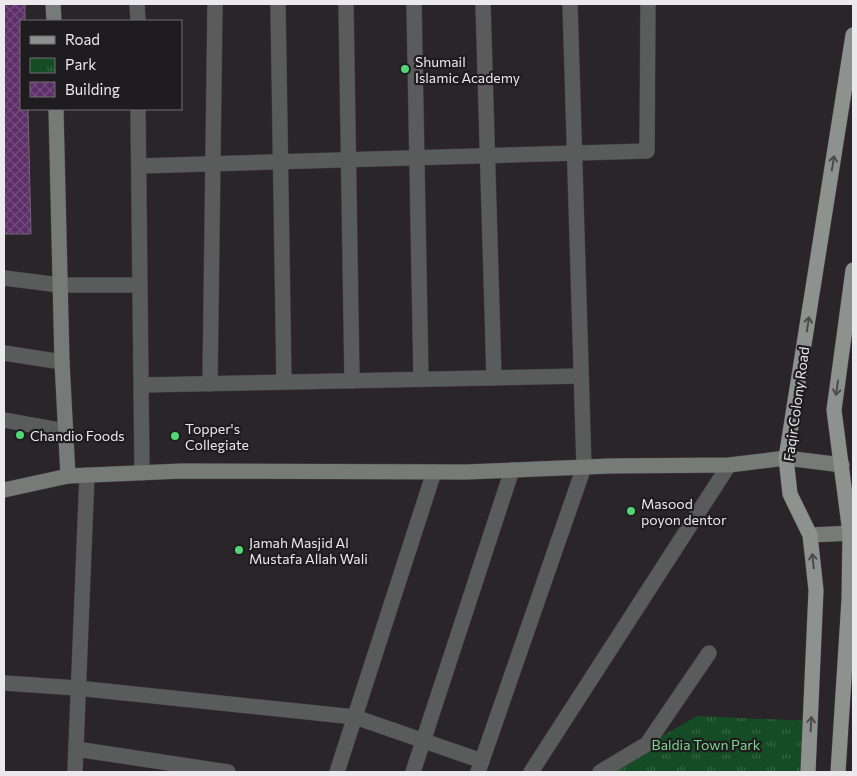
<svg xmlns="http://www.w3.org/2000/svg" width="857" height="776" viewBox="0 0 857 776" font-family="Commissioner,sans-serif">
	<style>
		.park { fill: url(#park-tufts) }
		.building { fill: url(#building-cross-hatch); stroke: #6d696e }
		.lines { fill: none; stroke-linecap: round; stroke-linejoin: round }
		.street-casing { stroke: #444044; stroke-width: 16 }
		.secondary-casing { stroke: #444044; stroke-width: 16 }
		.primary-casing { stroke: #444044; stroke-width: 16 }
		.street { stroke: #5a5c5b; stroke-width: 15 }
		.secondary { stroke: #777b78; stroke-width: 15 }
		.primary { stroke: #8d928e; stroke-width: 15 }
		.oneway { stroke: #4b4b4c }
		.poi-dot { fill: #50d674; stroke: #1f1c20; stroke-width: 2 }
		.labels { text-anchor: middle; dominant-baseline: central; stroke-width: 4.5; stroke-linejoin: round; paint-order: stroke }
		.poi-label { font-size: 14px; fill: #ebe9ec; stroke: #1f1c20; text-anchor: start }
		.street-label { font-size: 14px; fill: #ebe9ec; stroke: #1f1c20 }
		.park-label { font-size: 14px; fill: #7cd78e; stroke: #1f1c20 }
	</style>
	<defs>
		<pattern id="park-tufts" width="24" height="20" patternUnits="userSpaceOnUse" patternTransform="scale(1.25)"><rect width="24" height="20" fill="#154c25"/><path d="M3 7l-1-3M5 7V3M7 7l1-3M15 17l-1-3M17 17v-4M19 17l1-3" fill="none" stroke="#376645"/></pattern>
		<pattern id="building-cross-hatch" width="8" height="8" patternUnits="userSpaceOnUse" patternTransform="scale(1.25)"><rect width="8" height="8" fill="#5d2f68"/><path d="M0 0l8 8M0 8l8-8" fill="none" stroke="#744d7e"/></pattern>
	</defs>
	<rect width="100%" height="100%" fill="#292529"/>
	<path class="park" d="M697 716 811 721 808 772H600Z"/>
	<path class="building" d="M4 4H25V21H21V109H28L31 234H4Z"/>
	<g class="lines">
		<defs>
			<g id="street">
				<path d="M137 4 138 21"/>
				<path d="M278 4 284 382"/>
				<path d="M346 4 352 381"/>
				<path d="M414 4 421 379"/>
				<path d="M483 4 494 378"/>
				<path d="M138 109 142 473"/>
				<path d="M139 166 647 151 648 4"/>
				<path d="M4 278 60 285H140"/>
				<path d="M4 353 62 362"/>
				<path d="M210 384 215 4"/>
				<path d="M141 385 581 376"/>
				<path d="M4 420 65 431"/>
				<path d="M4 683 77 688 355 717 482 761"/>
				<path d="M76 749 228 772"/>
				<path d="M75 772 87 475"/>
				<path d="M337 772 434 472"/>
				<path d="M413 772 512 470"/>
				<path d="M478 772 584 467 570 4"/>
				<path d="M531 772 729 465"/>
				<path d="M600 772 647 744 709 653"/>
			</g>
			<g id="secondary">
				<path d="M53 4 54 21"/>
				<path d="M56 109 62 362 68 476"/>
				<path d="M4 490 68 476 182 471 466 472 610 466 729 465 786 458 842 465"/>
				<path d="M810 535 853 533"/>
			</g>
			<g id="primary">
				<path d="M808 772 816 590 810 535 790 494 786 458 853 35"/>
				<path d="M838 772 849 600 850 533 834 410 853 270"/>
			</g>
		</defs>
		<use href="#street" class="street-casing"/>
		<use href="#secondary" class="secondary-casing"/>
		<use href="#primary" class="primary-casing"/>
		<use href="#street" class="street"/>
		<use href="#secondary" class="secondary"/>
		<use href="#primary" class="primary"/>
	</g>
	<defs><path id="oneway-shaft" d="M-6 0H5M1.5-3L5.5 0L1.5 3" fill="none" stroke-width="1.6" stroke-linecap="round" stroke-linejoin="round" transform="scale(1.25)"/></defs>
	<g class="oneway">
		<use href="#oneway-shaft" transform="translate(833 163) rotate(-81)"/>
		<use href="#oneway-shaft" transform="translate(808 324) rotate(-81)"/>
		<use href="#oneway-shaft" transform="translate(837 388) rotate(98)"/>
		<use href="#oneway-shaft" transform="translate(813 561) rotate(-96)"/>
		<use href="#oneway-shaft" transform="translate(811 724) rotate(-87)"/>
	</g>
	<g class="poi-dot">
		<circle cx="405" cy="69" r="5"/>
		<circle cx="20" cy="435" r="5"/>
		<circle cx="175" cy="436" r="5"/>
		<circle cx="631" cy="511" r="5"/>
		<circle cx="239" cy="550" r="5"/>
	</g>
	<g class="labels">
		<g class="poi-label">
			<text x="415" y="61">Shumail<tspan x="415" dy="16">Islamic Academy</tspan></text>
			<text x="185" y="428">Topper's<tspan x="185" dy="16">Collegiate</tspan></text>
			<text x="30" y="435">Chandio Foods</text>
			<text x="641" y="503">Masood<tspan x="641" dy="16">poyon dentor</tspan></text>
			<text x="249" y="542">Jamah Masjid Al<tspan x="249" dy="16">Mustafa Allah Wali</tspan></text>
		</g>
		<g class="street-label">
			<text transform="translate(796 404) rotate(-82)">Faqir Colony Road</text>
		</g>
		<g class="park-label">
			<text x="706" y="744">Baldia Town Park</text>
		</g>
	</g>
	<rect width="857" height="776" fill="none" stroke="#ebe9ec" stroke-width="10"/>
	<rect x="20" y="20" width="162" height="90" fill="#1f1c20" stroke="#716e72"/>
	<rect x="30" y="36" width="25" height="8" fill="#8d928e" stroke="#716e72"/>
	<text x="65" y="45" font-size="15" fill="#ebe9ec">Road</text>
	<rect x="30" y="58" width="25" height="15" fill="url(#park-tufts)" stroke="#716e72"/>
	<text x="65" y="70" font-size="15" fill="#ebe9ec">Park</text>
	<rect x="30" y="82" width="25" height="15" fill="url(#building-cross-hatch)" stroke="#716e72"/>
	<text x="65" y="95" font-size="15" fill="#ebe9ec">Building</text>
</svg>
